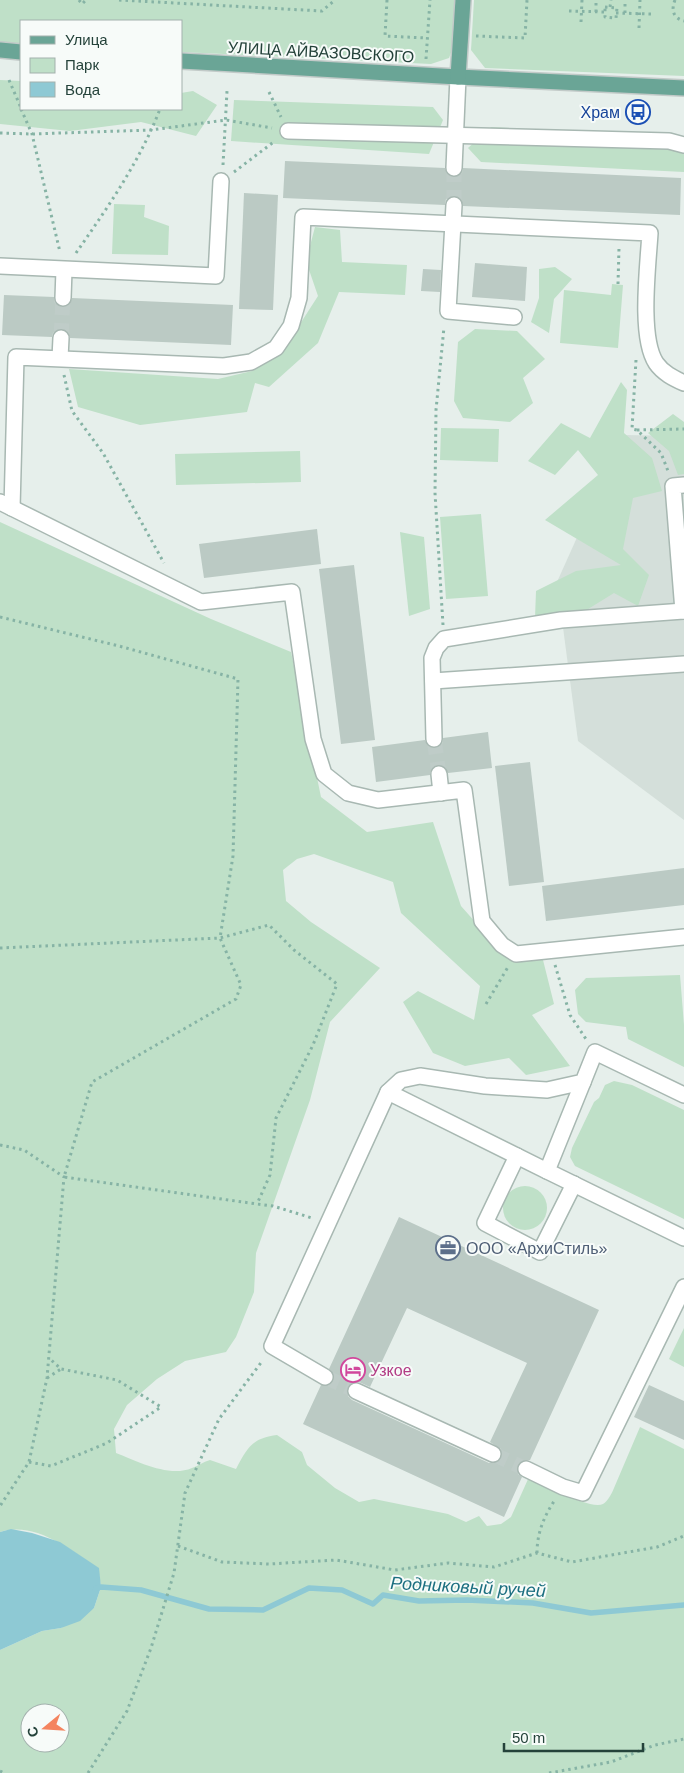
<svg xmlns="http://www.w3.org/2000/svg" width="684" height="1773" viewBox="0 0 684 1773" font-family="Arial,sans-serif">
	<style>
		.built { fill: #d4dfda }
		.green { fill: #bfe0c8; fill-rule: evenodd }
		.water { fill: #8ec9d4 }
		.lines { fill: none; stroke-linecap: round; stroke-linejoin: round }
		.stream { stroke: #8ec9d4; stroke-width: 5.5 }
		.building { fill: #bbcac4; fill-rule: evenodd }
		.minor-tunnel { stroke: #bfccc8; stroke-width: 15; stroke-dasharray: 15 8; stroke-linecap: butt }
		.minor-casing { stroke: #a8b8b2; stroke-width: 18 }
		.major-casing { stroke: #c2cac8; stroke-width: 18 }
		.path { stroke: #86b3a5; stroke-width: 3; stroke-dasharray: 2.5 4; stroke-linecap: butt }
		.minor { stroke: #fff; stroke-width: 15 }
		.major { stroke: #6aa596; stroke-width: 15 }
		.labels { text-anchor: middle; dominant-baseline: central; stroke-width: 4; stroke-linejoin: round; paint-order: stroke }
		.street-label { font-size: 16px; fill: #24423a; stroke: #f7fbf9 }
		.transit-label { font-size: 16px; fill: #164399; stroke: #f7fbf9; text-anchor: end }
		.service-label { font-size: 16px; fill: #4e5e75; stroke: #f7fbf9; text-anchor: start }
		.hotel-label { font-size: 16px; fill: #b23c85; stroke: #f7fbf9; text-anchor: start }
		.water-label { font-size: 18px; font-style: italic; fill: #1c6f80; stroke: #f7fbf9 }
	</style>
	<rect width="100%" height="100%" fill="#e6efeb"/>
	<path class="built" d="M623 435 684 436V820L578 741 557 582Z"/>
	<g class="green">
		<path d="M0 0H455L452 50 449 58 431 64 181 52V21H21V45L0 44Z"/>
		<path d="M474 0H684V76L485 68 471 50Z"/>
		<path d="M0 80 21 81V109H181V93L193 91 217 105 196 136 141 122 70 131 0 124Z"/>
		<path d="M234 100 433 107 443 120 429 154 231 141Z"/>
		<path d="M491 127 684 138V172L481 162 468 148Z"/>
		<path d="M114 204 145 205 144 217 169 226 168 255 112 254Z"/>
		<path d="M315 227 340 230 342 262 407 265 405 295 339 292 318 343 269 387 255 383 247 412 140 425 78 407 69 369 218 379 252 371 280 355 318 296 306 261Z"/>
		<path d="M555 267 572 279 554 299 549 333 531 322 539 298V269Z"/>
		<path d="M612 284 623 285 618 348 560 343 564 290 611 295Z"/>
		<path d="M475 329 517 331 545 359 523 378 533 403 510 422 463 418 454 401 458 342Z"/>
		<path d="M621 382 627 390 624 433 652 458 662 491 633 498 623 549 649 575 638 606 614 593 580 614 535 618 536 591 576 571 621 565 545 520 598 475 578 450 555 475 528 461 561 423 590 438Z"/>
		<path d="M673 414 684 422V474L678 475 669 451 648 433Z"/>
		<path d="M441 428 499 429 498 462 440 460Z"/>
		<path d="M300 451 301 482 176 485 175 454Z"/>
		<path d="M481 514 488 596 446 599 440 517Z"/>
		<path d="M0 522 211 619 291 652 321 797 367 832 433 822 461 906 508 959 543 960 554 1004 532 1015 570 1066 526 1075 509 1058 465 1066 433 1053 403 1002 418 991 474 1020 480 986 401 913 393 882 314 854 297 859 283 870 286 901 311 922 380 968 330 1022 310 1100 256 1253 254 1292 236 1337 226 1352 185 1361 157 1379 127 1405 114 1429 116 1453C137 1461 169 1478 192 1468 198 1466 203 1462 210 1460L236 1469C247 1448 252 1438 277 1435L302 1452 307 1465 335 1488 359 1502 374 1499 448 1514 466 1522 479 1516 487 1526 501 1524 511 1517 529 1477C543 1484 589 1510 603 1504 608 1501 612 1493 614 1488L640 1427 684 1449V1773H0V1650L42 1631 61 1628 94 1608 101 1587 98 1568C70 1550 36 1521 0 1532ZM30 1713H60V1743H30Z"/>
		<path d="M400 532 424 537 430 609 409 616Z"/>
		<path d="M680 975 684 1025V1067L628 1039 626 1027 586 1022 578 1014 575 990 586 978Z"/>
		<path d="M614 1081 632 1085 684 1110V1219L575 1166 570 1157 572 1148 594 1102 599 1098 605 1085Z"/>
		<circle cx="525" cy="1208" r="22"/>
		<path d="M684 1328V1367L669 1359Z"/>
	</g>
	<path class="water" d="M11 1529 32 1533 60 1542 99 1568 101 1587 94 1608 80 1621 61 1628 42 1631 0 1650V1532Z"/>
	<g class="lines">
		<path class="stream" d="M95 1589 101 1587 141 1590 209 1609 263 1610 309 1588 342 1590 373 1604 383 1595 419 1601 467 1600 533 1603 591 1613 684 1605"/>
	</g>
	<g class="building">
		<path d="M285 161 445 168 449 176 454 177 462 173 463 168 681 178 680 215 463 206 460 197 454 196 446 199 445 205 283 198Z"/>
		<path d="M244 193 278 195 273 310 239 309Z"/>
		<path d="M475 263 527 267 525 301 472 297Z"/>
		<path d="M423 269 441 270 440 292 421 291Z"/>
		<path d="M4 295 54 297 55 303 62 307 68 306 72 298 233 305 231 345 70 338 66 330 61 329 53 333 52 337 2 335Z"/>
		<path d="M317 529 321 564 204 578 199 544Z"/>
		<path d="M354 565 375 740 341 744 319 569Z"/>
		<path d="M488 732 492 768 448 773 443 766 438 765 431 770 430 775 376 782 372 747 425 740 429 747 435 748 442 744 443 738Z"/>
		<path d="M530 762 544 882 509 886 495 766Z"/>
		<path d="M684 868V905L546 921 542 886Z"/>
		<path d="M399 1217 599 1310 530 1460 521 1461 517 1465 518 1474 522 1477 504 1517 303 1424 321 1385H329L333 1381V1373L329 1369ZM407 1308 527 1363 490 1442 501 1449 502 1457 498 1462 489 1463 352 1400 348 1396 347 1388 351 1383 359 1382 370 1387Z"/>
		<path d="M649 1385 684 1401V1440L634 1417Z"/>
	</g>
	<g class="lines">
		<g class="minor-tunnel">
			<path d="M454 205V168"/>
			<path d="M61 338 63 298"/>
			<path d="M434 739 439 774"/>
			<path d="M325 1377 356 1391"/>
			<path d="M493 1454 526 1469"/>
		</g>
		<defs>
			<g id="minor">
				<path d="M288 131 669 141 684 145"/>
				<path d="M454 168 458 77"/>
				<path d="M454 205 448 311 514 317"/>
				<path d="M0 266 216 276 221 181"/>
				<path d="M63 298 64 270"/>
				<path d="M60 358 61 338"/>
				<path d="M0 502 201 602 292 592 313 739 324 774 348 793 378 800 464 790 482 921 502 945 516 954 684 937"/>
				<path d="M12 508 16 357 224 366 251 362 276 348 291 326 299 298 303 217 650 233C648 266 639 337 656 363 663 373 673 378 684 383"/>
				<path d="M683 611 673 486 684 485"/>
				<path d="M433 681 684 664"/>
				<path d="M434 739 432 658 436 648 444 639 561 620 684 611"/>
				<path d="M439 774 441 793"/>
				<path d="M583 1082 547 1171 684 1238"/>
				<path d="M388 1092 547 1171"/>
				<path d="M517 1156 485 1223 540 1252 574 1184"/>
				<path d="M325 1377 272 1346 388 1092 401 1080 420 1076 485 1086 547 1090 583 1082 595 1052 684 1095"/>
				<path d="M356 1391 493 1454"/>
				<path d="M526 1469 563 1487 583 1493 684 1287"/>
			</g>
			<g id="major">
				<path d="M0 50 21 52"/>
				<path d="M181 61 458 77 684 88"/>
				<path d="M458 77 463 0"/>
			</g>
		</defs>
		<use href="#minor" class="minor-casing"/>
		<use href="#major" class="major-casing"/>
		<g class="path">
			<path d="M79 0 82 4 86 0"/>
			<path d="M119 0 322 11 335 0"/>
			<path d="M387 0 385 36 427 38"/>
			<path d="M675 0C671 10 673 18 684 21"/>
			<path d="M605 7 617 8 616 18 605 17Z"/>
			<path d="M610 7 611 0"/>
			<path d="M569 11 605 12"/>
			<path d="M596 12V0"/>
			<path d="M616 13 651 14"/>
			<path d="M625 13V0"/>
			<path d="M581 22 582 0"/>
			<path d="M639 28 640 0"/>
			<path d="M476 36 525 38 527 0"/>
			<path d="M426 59 430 0"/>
			<path d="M9 80 21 108"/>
			<path d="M269 92 281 117"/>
			<path d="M21 109 32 134 60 252"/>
			<path d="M0 133 32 134 151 130 226 120 272 128"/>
			<path d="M223 165 227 91"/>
			<path d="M234 172 275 141"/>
			<path d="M76 253C108 207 140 161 160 109"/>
			<path d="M618 284 619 248"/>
			<path d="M636 360 632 429 637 430 661 453 668 471"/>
			<path d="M64 375 72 411 103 453 164 563"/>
			<path d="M637 430 684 429"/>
			<path d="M0 617 119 646 238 679 233 856 220 938 241 985 236 999 92 1082 64 1177 257 1204 273 1206 312 1218"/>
			<path d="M443 625 435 493 436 410 444 327"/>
			<path d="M0 948 220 938 269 925 294 950 337 984 313 1045 276 1118 270 1175 257 1204"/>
			<path d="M555 965 570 1015 586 1039"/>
			<path d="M486 1004 508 967"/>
			<path d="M0 1145 24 1150 64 1177 47 1378 29 1462 0 1506"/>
			<path d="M47 1378 61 1369"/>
			<path d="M29 1462 51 1466 107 1443 161 1407 117 1380 61 1369 49 1358"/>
			<path d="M178 1546 222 1562 269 1564 336 1560 395 1570 448 1563 494 1567 537 1553 572 1562 657 1547 684 1536"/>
			<path d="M537 1553C537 1533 544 1516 555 1500"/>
			<path d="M0 1771 4 1773"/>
			<path d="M88 1773 127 1711 151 1648 174 1573 185 1493 219 1419 263 1360"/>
			<path d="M549 1773 611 1762 655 1745 684 1739"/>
		</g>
		<use href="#minor" class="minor"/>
		<use href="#major" class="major"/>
	</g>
	<defs>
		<symbol id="bus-ring" viewBox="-11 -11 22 22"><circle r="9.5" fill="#f7fbf9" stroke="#1a4fb4" stroke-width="1.5"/><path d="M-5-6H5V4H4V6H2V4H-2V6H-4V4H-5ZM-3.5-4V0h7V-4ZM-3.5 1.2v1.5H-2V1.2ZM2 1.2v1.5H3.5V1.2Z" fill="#1a4fb4"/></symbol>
		<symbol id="office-ring" viewBox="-11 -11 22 22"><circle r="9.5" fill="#f7fbf9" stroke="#5c6f8a" stroke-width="1.5"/><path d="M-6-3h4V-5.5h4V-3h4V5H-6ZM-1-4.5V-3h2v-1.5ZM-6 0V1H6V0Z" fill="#5c6f8a"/></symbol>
		<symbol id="hotel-ring" viewBox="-11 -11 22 22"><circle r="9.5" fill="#f7fbf9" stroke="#d1479c" stroke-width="1.5"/><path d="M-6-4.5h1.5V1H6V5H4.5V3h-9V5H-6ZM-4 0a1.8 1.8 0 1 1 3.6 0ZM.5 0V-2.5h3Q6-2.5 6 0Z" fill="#d1479c"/></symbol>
	</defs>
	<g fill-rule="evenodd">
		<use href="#bus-ring" x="624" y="98" width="28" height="28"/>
		<use href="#office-ring" x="434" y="1234" width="28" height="28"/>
		<use href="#hotel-ring" x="339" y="1356" width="28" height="28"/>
	</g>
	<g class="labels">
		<g class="street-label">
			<text transform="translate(321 52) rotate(3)">УЛИЦА АЙВАЗОВСКОГО</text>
		</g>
		<g class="transit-label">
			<text x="620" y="112">Храм</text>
		</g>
		<g class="service-label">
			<text x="466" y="1248">ООО «АрхиСтиль»</text>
		</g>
		<g class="hotel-label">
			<text x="370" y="1370">Узкое</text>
		</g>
		<g class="water-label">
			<text transform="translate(468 1587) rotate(3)">Родниковый ручей</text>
		</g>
	</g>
	<rect x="20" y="20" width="162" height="90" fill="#f7fbf9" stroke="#a3b1ad"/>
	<rect x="30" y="36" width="25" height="8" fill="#6aa596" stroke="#a3b1ad"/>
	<text x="65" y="45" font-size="15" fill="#24423a">Улица</text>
	<rect x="30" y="58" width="25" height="15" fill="#bfe0c8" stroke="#a3b1ad"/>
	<text x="65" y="70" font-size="15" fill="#24423a">Парк</text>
	<rect x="30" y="82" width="25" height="15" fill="#8ec9d4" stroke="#a3b1ad"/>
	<text x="65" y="95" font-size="15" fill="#24423a">Вода</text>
	<g transform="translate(45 1728) rotate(252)"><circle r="24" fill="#f7fbf9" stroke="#a3b1ad"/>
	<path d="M0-4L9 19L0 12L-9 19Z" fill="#f4845f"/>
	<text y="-8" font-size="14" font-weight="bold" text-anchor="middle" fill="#24423a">С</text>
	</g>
	<path d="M504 1743v8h139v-8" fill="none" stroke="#24423a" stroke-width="2.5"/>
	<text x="512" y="1743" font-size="15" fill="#24423a" stroke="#f7fbf9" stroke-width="4" paint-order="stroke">50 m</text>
</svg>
